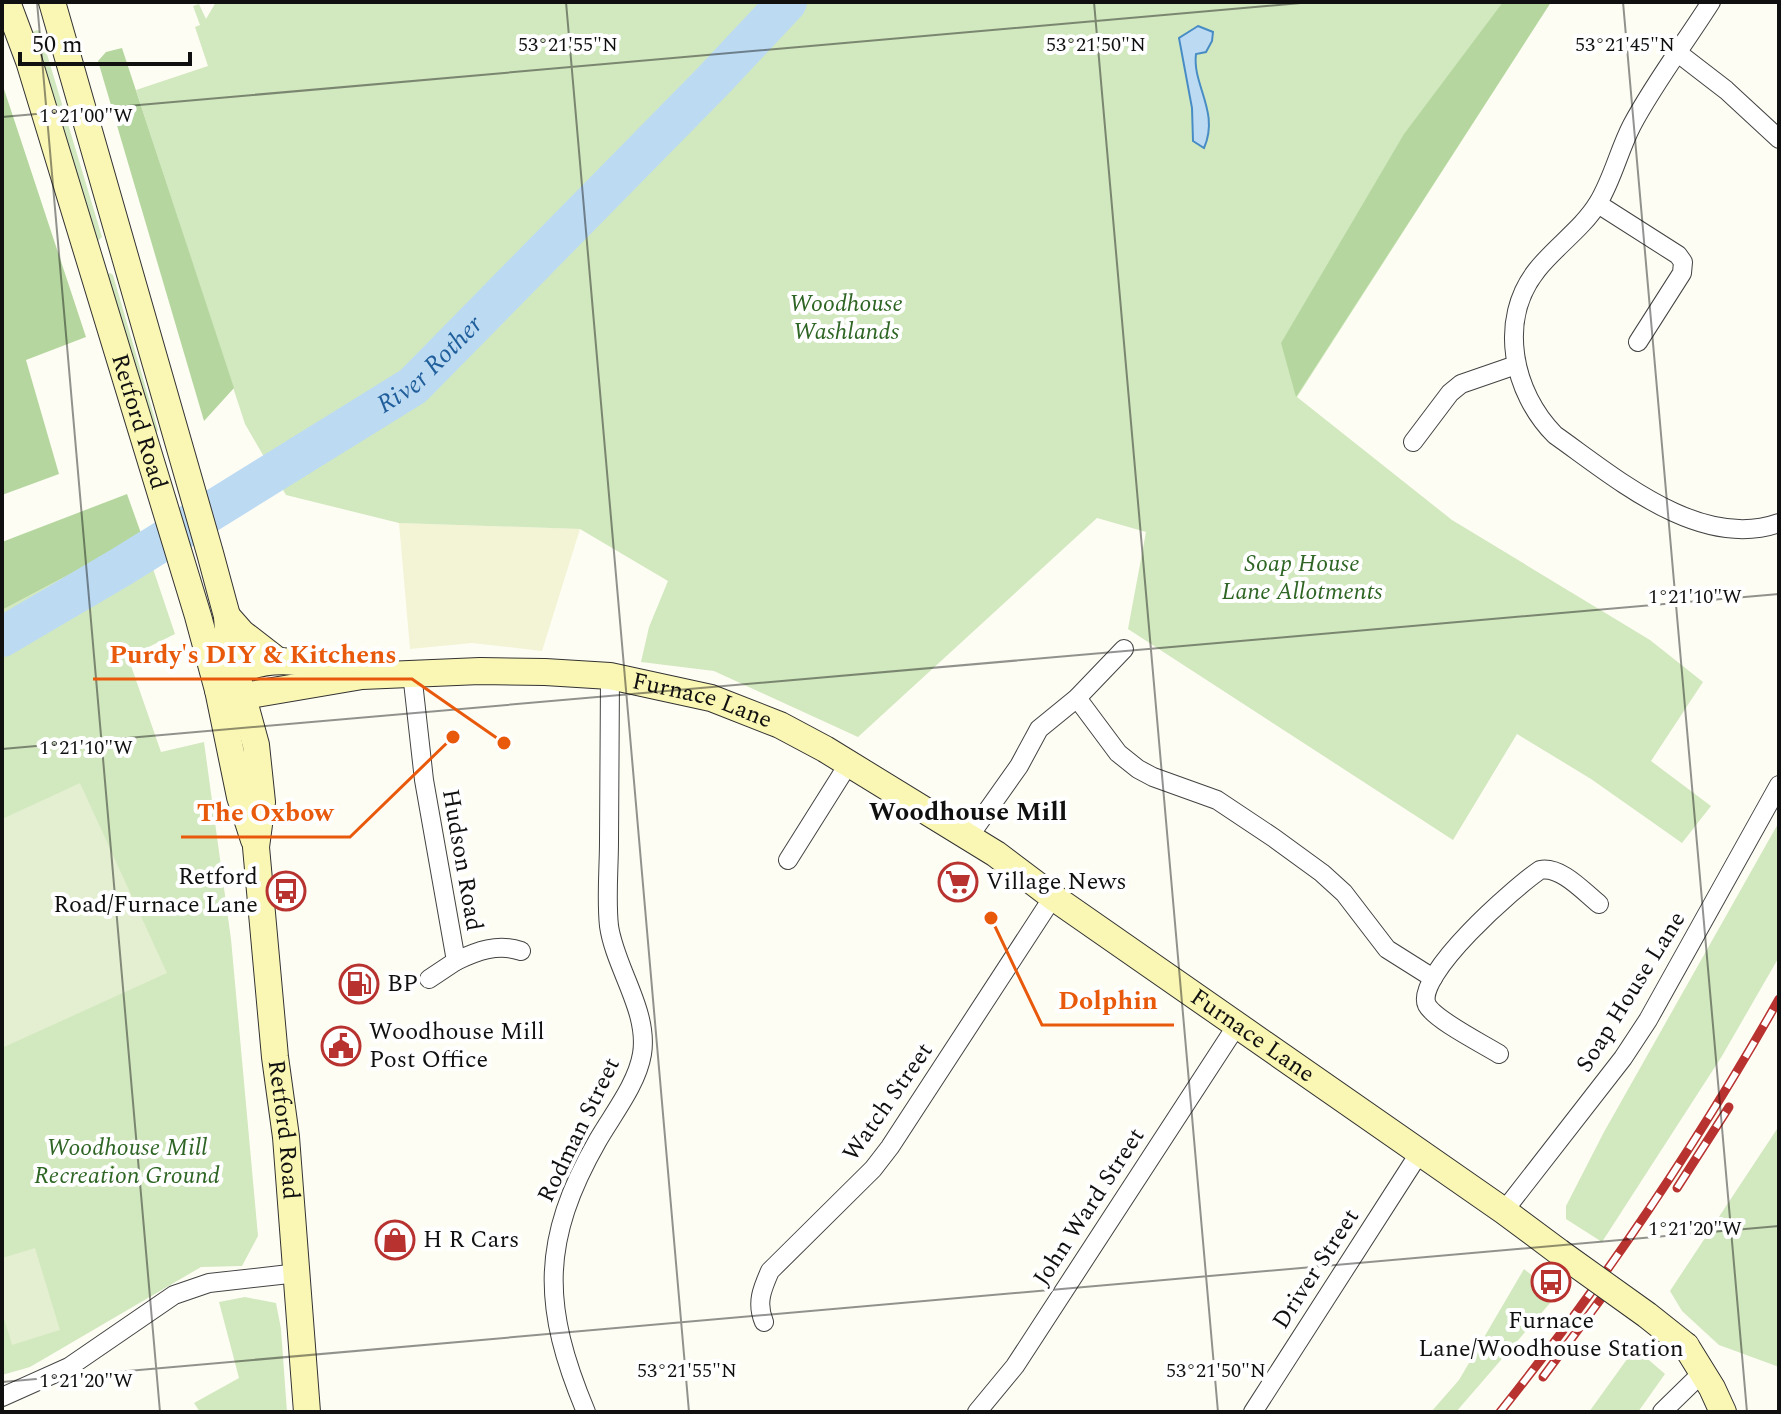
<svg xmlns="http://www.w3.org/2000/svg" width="1781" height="1414" viewBox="0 0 1781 1414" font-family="Spectral,serif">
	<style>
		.farmland { fill: #f3f3d5 }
		.green { fill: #d2e8bf }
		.forest { fill: #b5d79f }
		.pitch { fill: #e3efd0 }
		.water { fill: #bcdbf3; stroke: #488cc5; stroke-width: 2 }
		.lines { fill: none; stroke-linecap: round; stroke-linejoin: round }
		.river { stroke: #bcdbf3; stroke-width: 40 }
		.street-casing { stroke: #434343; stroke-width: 20 }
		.secondary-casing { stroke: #323232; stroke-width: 28 }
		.street { stroke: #fff; stroke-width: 18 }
		.secondary { stroke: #faf6b4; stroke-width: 26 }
		.rail-casing { stroke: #b83230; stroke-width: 9 }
		.rail { stroke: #fff; stroke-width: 6; stroke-dasharray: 18; stroke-linecap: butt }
		.secondary-bridge-casing { stroke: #323232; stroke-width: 28; stroke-linecap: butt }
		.secondary-bridge { stroke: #faf6b4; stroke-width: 26 }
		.ticks { fill: none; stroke: #101010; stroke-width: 2; stroke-opacity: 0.45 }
		.labels { text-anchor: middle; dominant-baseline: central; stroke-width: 8; stroke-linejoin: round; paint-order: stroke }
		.park-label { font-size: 24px; font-style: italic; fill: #2e6524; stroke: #fff }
		.street-label { font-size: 24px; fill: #101010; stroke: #fff }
		.poi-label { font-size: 24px; fill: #101010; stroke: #fff; text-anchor: start }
		.water-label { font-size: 26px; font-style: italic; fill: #205f9b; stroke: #fff }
		.neighbourhood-label { font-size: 26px; font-weight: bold; fill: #101010; stroke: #fff }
		.ticks-label { font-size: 20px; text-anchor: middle; fill: #101010; stroke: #fff; stroke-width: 8; stroke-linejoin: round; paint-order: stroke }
		.leader { fill: none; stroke: #e8590c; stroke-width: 3 }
		.callout-dot { fill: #e8590c; stroke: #fff; stroke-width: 3 }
		.callout-label { font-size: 26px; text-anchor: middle; font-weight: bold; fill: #e8590c; stroke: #fff; stroke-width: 8; stroke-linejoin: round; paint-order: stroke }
	</style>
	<rect width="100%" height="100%" fill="#fefdf4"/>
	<path class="farmland" d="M399 523 580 529 542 651 472 643 410 649Z"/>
	<g class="green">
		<path d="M216 2H1551L1297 397 1452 520 1650 640 1703 682 1651 761 1711 806 1682 843 1591 779 1517 734 1453 840 1128 629 1146 532 1097 518 858 737 714 671 641 662 649 627 668 581 580 529 399 523 286 495 245 424 136 90 208 66 195 27 200 25 193 6 199 4 206 19Z"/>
		<path d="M37 30 40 31 102 237 96 243 32 32Z"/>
		<path d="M110 273 113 275 158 430 155 435 106 275Z"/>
		<path d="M142 536 175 634 128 657 161 752 204 742 231 939 258 1236 242 1266 201 1267 30 1367 2 1375V610Z"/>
		<path d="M1779 822V957L1722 1056 1602 1242 1566 1219V1206L1604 1132Z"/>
		<path d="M1779 1126V1367L1719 1345 1682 1311 1670 1291Z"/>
		<path d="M1524 1269 1557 1295 1456 1412H1431L1459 1380Z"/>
		<path d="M245 1297 276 1303 281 1329 287 1412H200L194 1403 239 1378 219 1302Z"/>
		<path d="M1635 1348 1665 1374 1638 1412H1589Z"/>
	</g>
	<g class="forest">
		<path d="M1503 2H1551L1296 397 1281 343 1404 134Z"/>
		<path d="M122 48 234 388 204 421 98 61 106 52Z"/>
		<path d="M2 83 86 337 26 360 59 474 2 495Z"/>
		<path d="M127 494 142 536 2 610V542Z"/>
	</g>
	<g class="pitch">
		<path d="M80 783 167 973 2 1048V819Z"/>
		<path d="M35 1248 60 1330 12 1345 2 1312V1258Z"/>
	</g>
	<path class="water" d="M1198 26 1213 32 1212 41 1206 52 1196 54C1192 85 1220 112 1204 148L1193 141 1192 108 1179 38Z"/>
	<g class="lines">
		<path class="river" id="s1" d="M2 637 121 567 413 386 713 81 787 2"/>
		<defs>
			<g id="street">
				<path d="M1711 2C1685 43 1655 82 1632 125 1619 150 1613 178 1598 203 1583 228 1555 247 1537 270 1497 320 1513 393 1555 435 1616 478 1700 551 1779 523"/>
				<path d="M1678 53 1726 90 1779 139"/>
				<path d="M1598 204 1678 255 1683 262 1682 273 1638 342"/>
				<path d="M1413 442 1450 393 1461 384 1516 365"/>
				<path d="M412 673 424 780 456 961 429 979"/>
				<path d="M1077 698 1118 753 1138 769 1153 777 1217 800 1274 838 1322 873 1344 893 1387 949 1433 978"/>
				<path d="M968 838 1019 766 1039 729 1077 698 1124 649"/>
				<path d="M788 860 849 763"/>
				<path d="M456 961C477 951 498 943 521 951"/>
				<path d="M1499 1054C1483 1044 1435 1020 1427 1005 1413 976 1516 886 1540 870 1561 866 1583 891 1599 904"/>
				<path d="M1504 1211 1623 1058 1648 1020 1779 785"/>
				<path d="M764 1322C756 1303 762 1289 770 1271L873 1169 890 1147 1053 897"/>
				<path d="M2 1397 69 1367 174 1295 209 1283 298 1273"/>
				<path d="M586 1412C542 1307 540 1241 598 1140 613 1114 637 1084 642 1054 649 1011 615 968 609 926 606 898 609 869 609 841 609 786 610 731 610 676"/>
				<path d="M977 1412 1015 1366 1237 1025"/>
				<path d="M1253 1412 1420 1152"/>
				<path d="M1662 1412 1703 1372"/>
			</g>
			<g id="secondary">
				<path id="s2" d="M7 2 29 61 198 616 218 690 240 797 254 840"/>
				<path id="s3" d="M52 2 210 553 227 616 229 646 256 745 262 802 256 847 275 1057 286 1137 307 1412"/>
				<path d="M227 616 242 633 277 660"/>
				<path d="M225 681C261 649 310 663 352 673"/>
				<path id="s4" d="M218 690 244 696 362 676 480 671 545 672 610 676 711 698 780 725 825 749 996 854 1053 897 1504 1211 1559 1252"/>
				<path d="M1686 1346 1712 1388 1723 1412"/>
			</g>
		</defs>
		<use href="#street" class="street-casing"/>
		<use href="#secondary" class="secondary-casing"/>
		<use href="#street" class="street"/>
		<use href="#secondary" class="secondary"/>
		<defs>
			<g id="rail">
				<path d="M1677 1188 1729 1107"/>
				<path d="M1543 1377 1614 1281"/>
				<path d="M1500 1412C1604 1282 1697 1144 1779 999"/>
			</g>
		</defs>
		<use href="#rail" class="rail-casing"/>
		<use href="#rail" class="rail"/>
		<defs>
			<path id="secondary-bridge" d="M1559 1252 1647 1315 1686 1346"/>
		</defs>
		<use href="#secondary-bridge" class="secondary-bridge-casing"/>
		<use href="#secondary-bridge" class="secondary-bridge"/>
	</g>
	<path class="ticks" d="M37 2 160 1412M566 2 689 1412M1094 2 1218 1412M1623 2 1747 1412M2 117 1312 2M2 749 1779 594M2 1382 1779 1226"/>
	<defs>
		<symbol id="supermarket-ring" viewBox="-11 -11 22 22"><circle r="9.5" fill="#fff" stroke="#b83230" stroke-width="1.5"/><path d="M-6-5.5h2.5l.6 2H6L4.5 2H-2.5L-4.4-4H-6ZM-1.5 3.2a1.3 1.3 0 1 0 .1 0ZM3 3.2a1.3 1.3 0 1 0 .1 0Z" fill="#b83230"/></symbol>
		<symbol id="bus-ring" viewBox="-11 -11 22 22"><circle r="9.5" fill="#fff" stroke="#b83230" stroke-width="1.5"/><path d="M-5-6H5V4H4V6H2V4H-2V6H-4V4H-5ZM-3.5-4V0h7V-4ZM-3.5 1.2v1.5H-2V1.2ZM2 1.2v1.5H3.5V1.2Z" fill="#b83230"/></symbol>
		<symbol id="fuel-ring" viewBox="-11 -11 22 22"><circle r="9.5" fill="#fff" stroke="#b83230" stroke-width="1.5"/><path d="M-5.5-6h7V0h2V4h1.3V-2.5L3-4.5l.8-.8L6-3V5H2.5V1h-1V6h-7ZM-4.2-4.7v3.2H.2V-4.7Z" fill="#b83230"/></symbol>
		<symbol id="civic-ring" viewBox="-11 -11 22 22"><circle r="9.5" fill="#fff" stroke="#b83230" stroke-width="1.5"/><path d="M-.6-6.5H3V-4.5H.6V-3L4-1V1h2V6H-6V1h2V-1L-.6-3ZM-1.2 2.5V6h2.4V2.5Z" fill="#b83230"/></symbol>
		<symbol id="shop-ring" viewBox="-11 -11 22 22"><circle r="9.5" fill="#fff" stroke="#b83230" stroke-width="1.5"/><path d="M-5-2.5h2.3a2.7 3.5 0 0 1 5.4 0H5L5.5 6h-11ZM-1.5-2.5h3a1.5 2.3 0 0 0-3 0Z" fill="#b83230"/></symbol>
	</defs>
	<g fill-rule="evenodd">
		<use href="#supermarket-ring" x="936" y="860" width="44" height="44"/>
		<use href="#bus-ring" x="264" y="869" width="44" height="44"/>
		<use href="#fuel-ring" x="337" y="962" width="44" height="44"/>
		<use href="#civic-ring" x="319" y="1024" width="44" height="44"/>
		<use href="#shop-ring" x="373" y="1218" width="44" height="44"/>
		<use href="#bus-ring" x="1529" y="1260" width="44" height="44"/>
	</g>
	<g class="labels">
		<g class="park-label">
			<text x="846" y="304">Woodhouse<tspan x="846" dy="28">Washlands</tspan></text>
			<text x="1302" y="564">Soap House<tspan x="1302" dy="28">Lane Allotments</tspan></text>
			<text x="127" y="1148">Woodhouse Mill<tspan x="127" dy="28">Recreation Ground</tspan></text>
		</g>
		<g class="street-label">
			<text stroke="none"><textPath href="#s2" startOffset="440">Retford Road</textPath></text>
			<text stroke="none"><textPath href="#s4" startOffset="490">Furnace Lane</textPath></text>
			<text transform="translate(462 860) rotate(80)">Hudson Road</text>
			<text transform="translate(1631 992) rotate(-58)">Soap House Lane</text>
			<text stroke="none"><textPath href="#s4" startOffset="1138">Furnace Lane</textPath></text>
			<text transform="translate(888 1102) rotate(-55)">Watch Street</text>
			<text stroke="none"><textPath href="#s3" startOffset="1158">Retford Road</textPath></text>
			<text transform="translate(579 1130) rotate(-64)">Rodman Street</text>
			<text transform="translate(1089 1207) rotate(-57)">John Ward Street</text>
			<text transform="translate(1316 1269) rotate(-57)">Driver Street</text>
		</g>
		<g class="poi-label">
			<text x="258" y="877" text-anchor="end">Retford<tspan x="258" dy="28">Road/Furnace Lane</tspan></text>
			<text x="986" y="882">Village News</text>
			<text x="387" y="984">BP</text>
			<text x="369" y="1032">Woodhouse Mill<tspan x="369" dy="28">Post Office</tspan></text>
			<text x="423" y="1240">H R Cars</text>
			<text x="1551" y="1321" text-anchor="middle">Furnace<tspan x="1551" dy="28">Lane/Woodhouse Station</tspan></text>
		</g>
		<g class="water-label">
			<text stroke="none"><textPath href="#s1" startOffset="508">River Rother</textPath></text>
		</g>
		<g class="neighbourhood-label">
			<text x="968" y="812">Woodhouse Mill</text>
		</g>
	</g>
	<g class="ticks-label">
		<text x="568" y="51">53°21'55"N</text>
		<text x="1096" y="51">53°21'50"N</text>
		<text x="1625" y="51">53°21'45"N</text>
		<text x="86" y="122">1°21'00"W</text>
		<text x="1695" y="603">1°21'10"W</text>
		<text x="86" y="754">1°21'10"W</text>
		<text x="1695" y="1235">1°21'20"W</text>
		<text x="687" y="1377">53°21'55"N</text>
		<text x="1216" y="1377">53°21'50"N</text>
		<text x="86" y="1387">1°21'20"W</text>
	</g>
	<path class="leader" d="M504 743L412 679H93M453 737L350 837H181M991 918L1042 1025H1174"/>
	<g class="callout-dot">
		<circle cx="504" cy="743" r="8"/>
		<circle cx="453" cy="737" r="8"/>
		<circle cx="991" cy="918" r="8"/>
	</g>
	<g class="callout-label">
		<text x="253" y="663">Purdy's DIY &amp; Kitchens</text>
		<text x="265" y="821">The Oxbow</text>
		<text x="1108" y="1009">Dolphin</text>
	</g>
	<rect width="1781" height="1414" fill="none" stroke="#101010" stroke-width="8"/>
	<path d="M20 52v12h170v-12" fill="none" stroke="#101010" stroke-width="4"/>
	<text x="32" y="52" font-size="24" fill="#101010" stroke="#ffffff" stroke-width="6" paint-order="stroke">50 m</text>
</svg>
